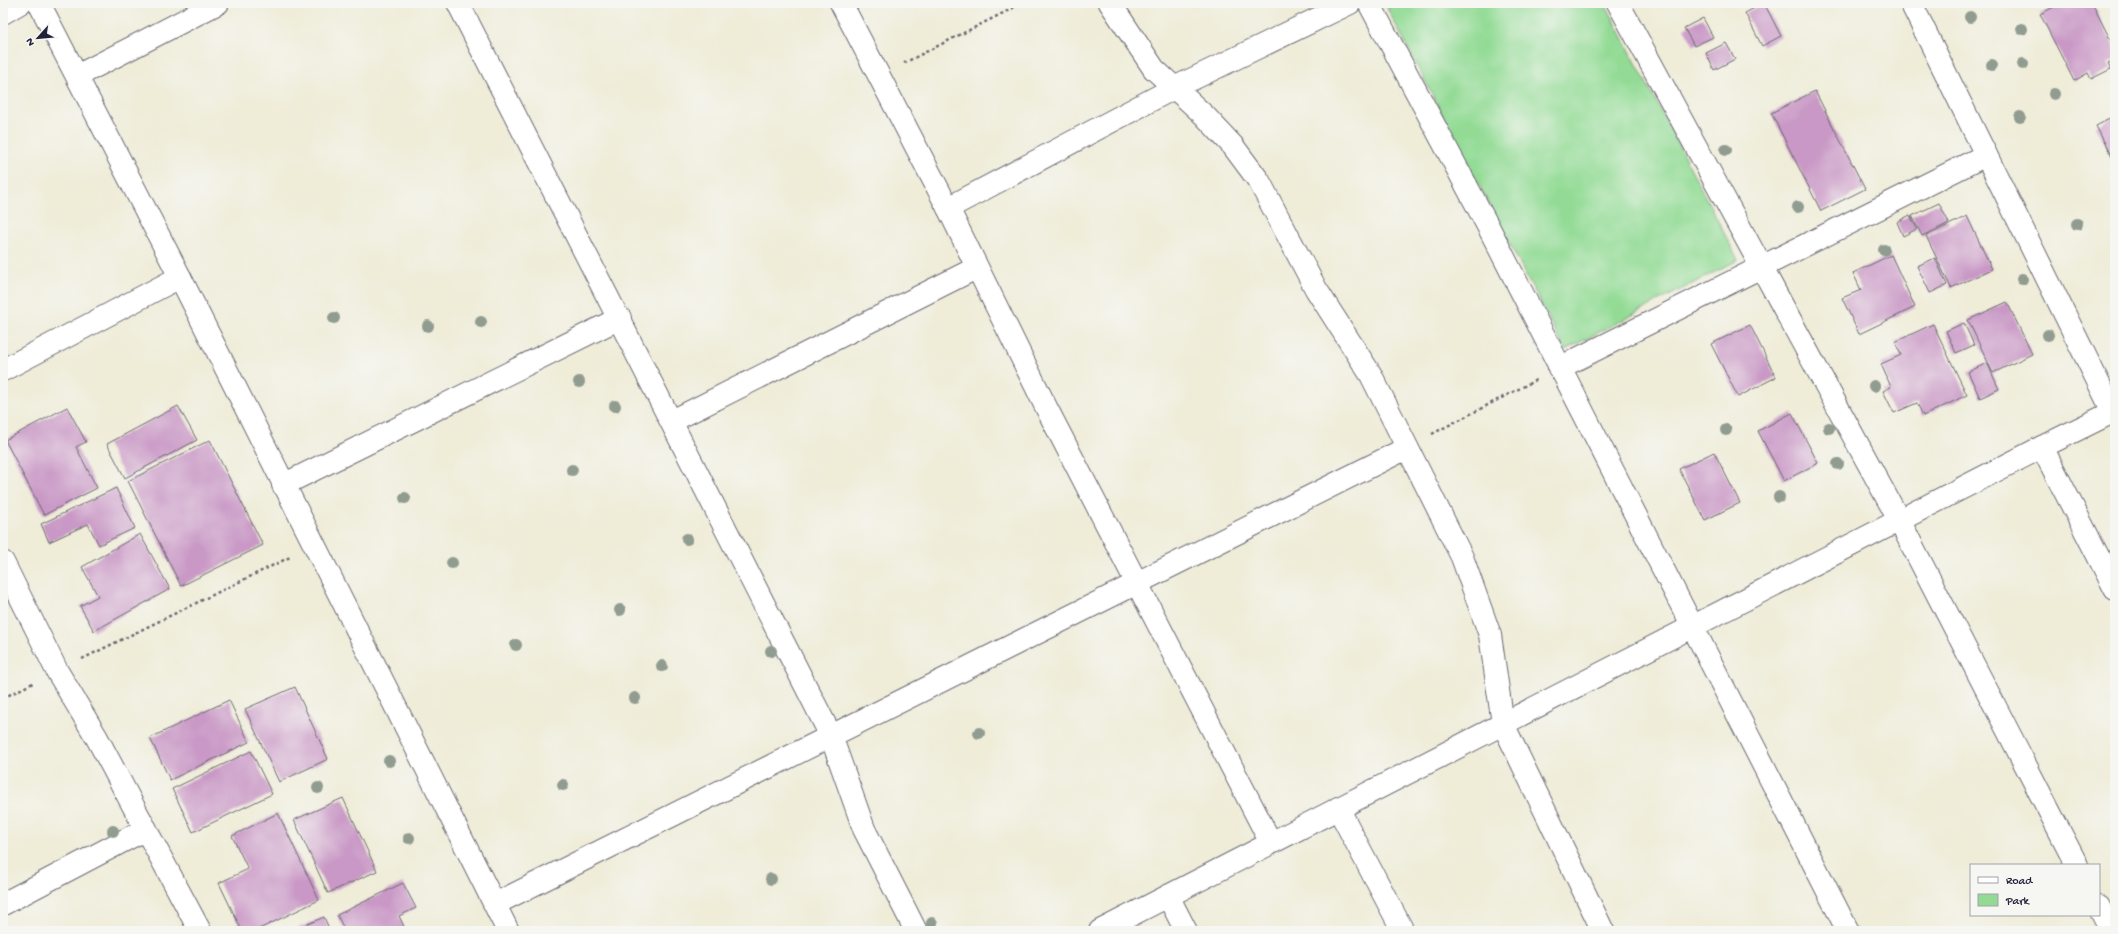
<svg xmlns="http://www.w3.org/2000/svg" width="2118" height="934" viewBox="0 0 2118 934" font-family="'Gochi Hand',sans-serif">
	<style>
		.green { fill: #93db95; stroke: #5a7e68 }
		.building { fill: #c998c6 }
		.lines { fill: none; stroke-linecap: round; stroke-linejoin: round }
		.minor-casing { stroke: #6a6972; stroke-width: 24 }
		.tertiary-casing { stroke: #6a6972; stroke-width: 24 }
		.path { stroke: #6a6972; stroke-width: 2.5; stroke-dasharray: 3 3; stroke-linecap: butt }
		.minor { stroke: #fff; stroke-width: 22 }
		.tertiary { stroke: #fff; stroke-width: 22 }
		.tree { fill: #919c90 }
	</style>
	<rect width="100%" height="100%" fill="#f6f6f2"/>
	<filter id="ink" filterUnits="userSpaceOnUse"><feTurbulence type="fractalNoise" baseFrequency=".025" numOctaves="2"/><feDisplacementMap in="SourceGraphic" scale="8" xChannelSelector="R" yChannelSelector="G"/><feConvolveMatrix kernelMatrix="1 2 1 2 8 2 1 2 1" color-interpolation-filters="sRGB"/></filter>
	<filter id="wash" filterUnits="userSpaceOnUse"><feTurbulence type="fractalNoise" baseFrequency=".012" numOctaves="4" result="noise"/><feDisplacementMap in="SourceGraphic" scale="16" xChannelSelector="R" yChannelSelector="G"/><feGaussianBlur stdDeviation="0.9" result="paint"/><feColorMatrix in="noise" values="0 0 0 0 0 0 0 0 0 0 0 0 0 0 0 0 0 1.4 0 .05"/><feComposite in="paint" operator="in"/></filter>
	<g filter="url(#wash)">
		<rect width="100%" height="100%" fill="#efecd8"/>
		<path class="green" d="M1397 3H1605L1738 260 1565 350 1387 8Z"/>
		<g id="blocks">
			<g class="building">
				<path d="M1764 3 1781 36 1762 46 1745 13Z"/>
				<path d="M2062 3H2092L2115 49V60L2108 63 2111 69 2091 79 2088 73 2074 81 2040 14Z"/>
				<path d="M1703 18 1713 37 1694 46 1684 28Z"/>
				<path d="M1726 43 1735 59 1714 70 1706 53Z"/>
				<path d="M1815 91 1865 189 1821 211 1771 113Z"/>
				<path d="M2115 116V163L2096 126Z"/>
				<path d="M1939 203 1949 223 1922 236 1912 216Z"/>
				<path d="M1910 215 1917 229 1903 236 1897 222Z"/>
				<path d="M1967 216 1992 269 1951 288 1926 236Z"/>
				<path d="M1891 255 1915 307 1859 334 1842 298 1861 290 1853 273Z"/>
				<path d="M1935 258 1947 285 1930 293 1917 266Z"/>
				<path d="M2007 302 2032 354 1993 373 1968 320Z"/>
				<path d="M1964 323 1974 345 1956 353 1946 331Z"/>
				<path d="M1933 324 1967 395 1923 416 1917 403 1894 413 1883 391 1891 387 1881 364 1901 355 1895 342Z"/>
				<path d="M1750 325 1776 377 1738 397 1711 344Z"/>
				<path d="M1987 363 1999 389 1980 398 1968 372Z"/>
				<path d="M178 406 197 440 125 478 107 444Z"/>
				<path d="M67 407 86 442 76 447 97 488 44 515 5 440Z"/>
				<path d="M1792 413 1818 463 1784 481 1758 431Z"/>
				<path d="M210 440 263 545 181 586 128 481Z"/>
				<path d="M1714 452 1740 503 1705 520 1679 469Z"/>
				<path d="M116 488 135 528 99 545 88 524 49 542 41 524Z"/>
				<path d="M140 534 170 589 94 631 80 606 98 596 82 567Z"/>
				<path d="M295 687 328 759 279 782 245 709Z"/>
				<path d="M229 700 249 742 170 780 150 738Z"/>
				<path d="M251 751 272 794 193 832 172 789Z"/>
				<path d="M343 798 377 871 328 893 294 820Z"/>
				<path d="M278 813 319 900 255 931H242L219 883 248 869 232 836Z"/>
				<path d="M403 883 416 908 399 916 406 931H345L337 915Z"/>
				<path d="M324 917 330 931H291Z"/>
			</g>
		</g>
	</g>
	<g filter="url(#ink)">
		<use href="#blocks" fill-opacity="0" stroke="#6a6972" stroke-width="1"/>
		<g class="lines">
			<defs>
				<g id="minor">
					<path d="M458 3 831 736 864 829 916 931"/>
					<path d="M841 3 948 208 1046 407 1271 843"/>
					<path d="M1110 3 1154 69 1205 116 1233 146 1259 181 1316 289 1371 375 1462 557 1490 635 1503 724 1603 931"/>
					<path d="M1369 3 1490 230 1848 931"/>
					<path d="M1618 3 1899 520 2077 865"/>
					<path d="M1911 3 2113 412"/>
					<path d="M3 13 20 3"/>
					<path d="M77 76 218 3"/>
					<path d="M948 208 1174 88 1350 3"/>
					<path d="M1559 368 1986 155"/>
					<path d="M3 370 180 277"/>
					<path d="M672 421 976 268"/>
					<path d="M2042 447 2115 589"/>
					<path d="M283 485 620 318"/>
					<path d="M3 562 57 671 97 738 200 931"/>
					<path d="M1338 808 1403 931"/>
					<path d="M1168 896 1186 931"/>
					<path d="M3 904 146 829"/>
					<path d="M495 904 1407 448"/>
					<path d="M2099 907 2111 931"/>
				</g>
				<g id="tertiary">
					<path d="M39 3 180 277 508 931"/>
					<path d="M1100 931 2042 447 2115 411"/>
				</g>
			</defs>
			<use href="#minor" class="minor-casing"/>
			<use href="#tertiary" class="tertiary-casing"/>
			<g class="path">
				<path d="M904 63 1023 3"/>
				<path d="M1432 434 1536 380"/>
				<path d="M82 659 290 557"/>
				<path d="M3 698 33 683"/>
			</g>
			<use href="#minor" class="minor"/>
			<use href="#tertiary" class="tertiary"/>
		</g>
		<g class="tree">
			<circle cx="1970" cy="17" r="6"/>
			<circle cx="2022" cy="29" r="6"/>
			<circle cx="2023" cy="64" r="6"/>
			<circle cx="1992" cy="65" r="6"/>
			<circle cx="2054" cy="94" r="6"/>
			<circle cx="2020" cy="117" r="6"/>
			<circle cx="1726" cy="150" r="6"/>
			<circle cx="1798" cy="207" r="6"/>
			<circle cx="2077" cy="224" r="6"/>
			<circle cx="1884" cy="250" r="6"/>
			<circle cx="2022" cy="279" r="6"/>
			<circle cx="334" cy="318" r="6"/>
			<circle cx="481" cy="322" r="6"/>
			<circle cx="428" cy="326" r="6"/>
			<circle cx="2048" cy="335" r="6"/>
			<circle cx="579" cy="382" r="6"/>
			<circle cx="1874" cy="386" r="6"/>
			<circle cx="615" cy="406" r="6"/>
			<circle cx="1829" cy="428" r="6"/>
			<circle cx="1726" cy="430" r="6"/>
			<circle cx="1838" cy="464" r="6"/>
			<circle cx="572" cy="470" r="6"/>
			<circle cx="1779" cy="497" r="6"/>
			<circle cx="405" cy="498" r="6"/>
			<circle cx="687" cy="539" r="6"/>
			<circle cx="452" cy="563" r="6"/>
			<circle cx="620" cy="610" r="6"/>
			<circle cx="516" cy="645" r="6"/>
			<circle cx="771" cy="651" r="6"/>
			<circle cx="662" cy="666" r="6"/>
			<circle cx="635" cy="698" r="6"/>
			<circle cx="979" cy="733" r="6"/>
			<circle cx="389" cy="761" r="6"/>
			<circle cx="563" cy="785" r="6"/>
			<circle cx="318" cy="788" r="6"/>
			<circle cx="113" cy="831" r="6"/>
			<circle cx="409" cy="838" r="6"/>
			<circle cx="771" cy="879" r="6"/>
			<circle cx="932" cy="923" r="6"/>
		</g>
	</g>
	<rect width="2118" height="934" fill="none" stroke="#f6f6f2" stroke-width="16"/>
	<rect x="1970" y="864" width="130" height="52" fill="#f6f6f2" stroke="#a1a1a9"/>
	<rect x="1978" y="877" width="20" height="6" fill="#ffffff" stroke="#a1a1a9"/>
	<text x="2006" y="884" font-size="12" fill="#22223b">Road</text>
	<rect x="1978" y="894" width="20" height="12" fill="#93db95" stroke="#a1a1a9"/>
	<text x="2006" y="904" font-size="12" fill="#22223b">Park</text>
	<g transform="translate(38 38) rotate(243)" stroke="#f6f6f2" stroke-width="3" paint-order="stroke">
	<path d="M0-3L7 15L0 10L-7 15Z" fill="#22223b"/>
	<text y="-6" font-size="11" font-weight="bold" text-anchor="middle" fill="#22223b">N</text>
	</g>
</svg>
